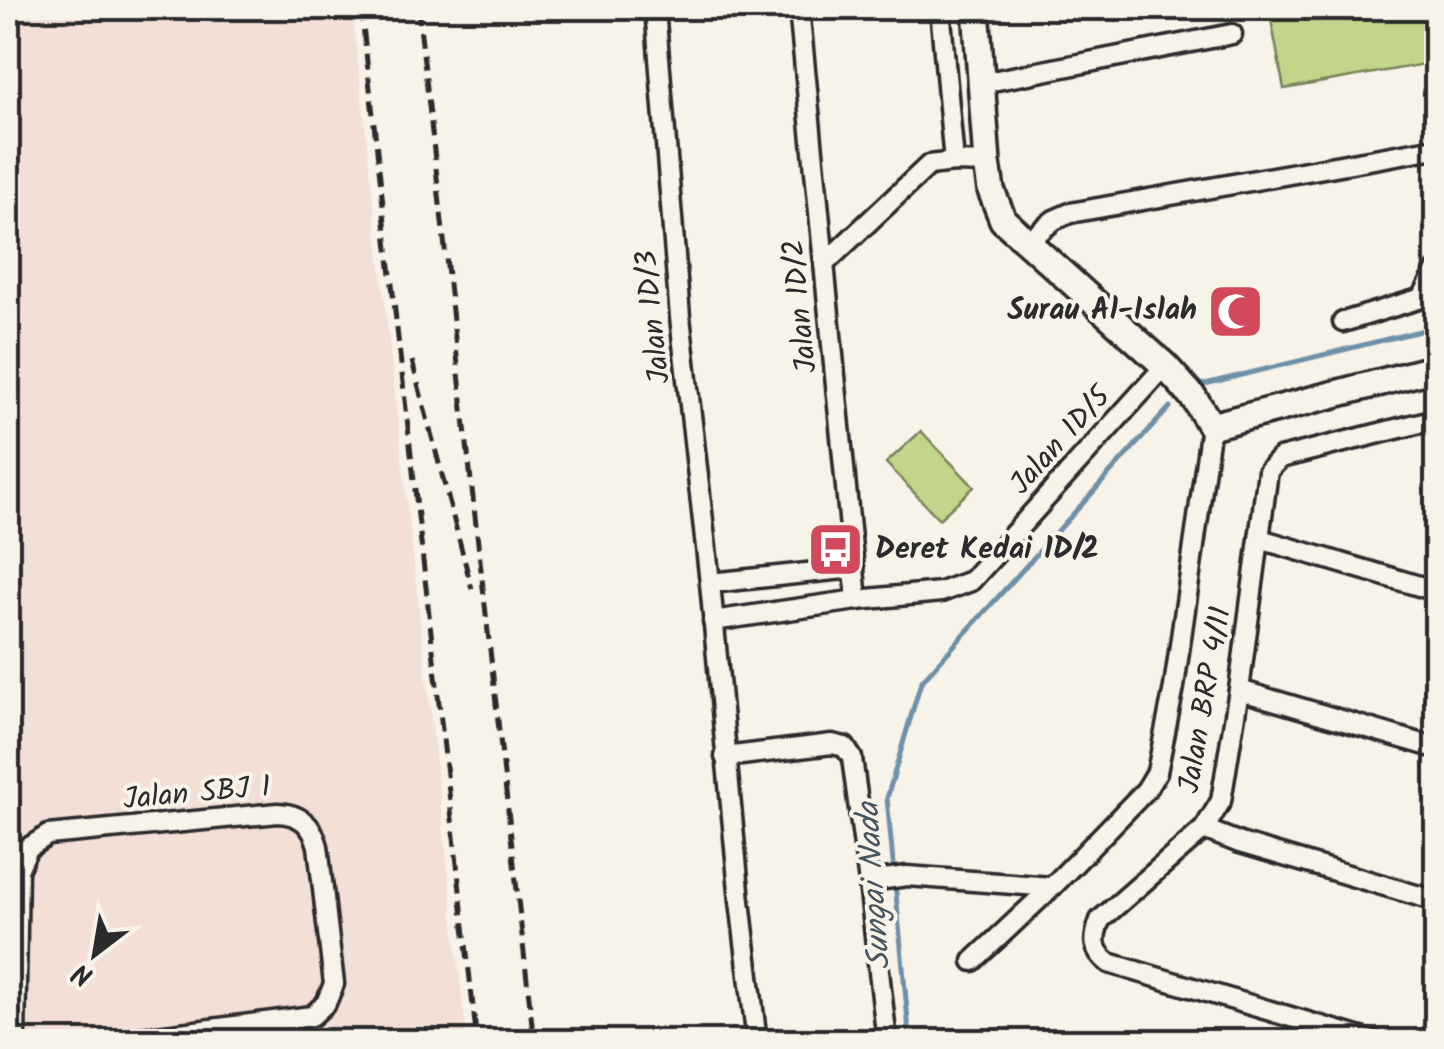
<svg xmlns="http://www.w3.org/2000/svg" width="1444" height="1049" viewBox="0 0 1444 1049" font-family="Kalam,sans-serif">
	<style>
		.built { fill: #f4dfd6 }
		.green { fill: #c3d58a; stroke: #77805a; stroke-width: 2.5 }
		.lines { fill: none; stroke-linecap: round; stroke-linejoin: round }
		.stream { stroke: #6e90a8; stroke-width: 5 }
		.street-casing { stroke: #2b2b2b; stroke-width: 25 }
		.secondary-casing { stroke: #2b2b2b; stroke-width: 32 }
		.street { stroke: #f7f3e8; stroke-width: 18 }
		.secondary { stroke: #f7f3e8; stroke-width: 25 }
		.rail { stroke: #2b2b2b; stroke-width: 5; stroke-dasharray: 15 8; stroke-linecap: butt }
		.labels { text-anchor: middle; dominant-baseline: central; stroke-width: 8; stroke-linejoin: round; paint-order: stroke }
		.street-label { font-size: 30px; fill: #2b2b2b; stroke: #f7f3e8 }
		.poi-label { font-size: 30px; font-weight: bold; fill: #2b2b2b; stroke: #f7f3e8; text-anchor: end }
		.water-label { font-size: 32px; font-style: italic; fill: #47555f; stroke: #f7f3e8 }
	</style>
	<rect width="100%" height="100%" fill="#f7f3e8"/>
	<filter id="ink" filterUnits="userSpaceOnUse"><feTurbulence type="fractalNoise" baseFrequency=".01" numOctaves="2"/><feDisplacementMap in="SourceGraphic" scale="20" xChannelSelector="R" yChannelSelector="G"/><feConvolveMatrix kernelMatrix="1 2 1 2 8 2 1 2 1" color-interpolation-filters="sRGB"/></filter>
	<g filter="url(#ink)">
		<path class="built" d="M8 8H352L467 1041H8Z"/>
		<g class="green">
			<path d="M1269 8H1436V62L1284 89Z"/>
			<path d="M921 431 974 487 939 519 886 463Z"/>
		</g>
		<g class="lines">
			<g class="stream">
				<path d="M1193 387 1436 327"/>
				<path d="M910 1042 887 798 921 682 1170 407"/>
			</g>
			<defs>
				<g id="street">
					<path d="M655 8 680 317 710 583 740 901 757 1042"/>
					<path d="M799 8 857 600"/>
					<path d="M940 8 954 162"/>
					<path d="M982 83 1232 34"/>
					<path d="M1027 242 1054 220 1070 213 1436 148"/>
					<path d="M824 264 929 165 954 162 987 163"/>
					<path d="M1343 322 1422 298 1436 271"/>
					<path d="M1260 539 1436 591"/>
					<path d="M710 583 854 568"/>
					<path d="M713 621 857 600 941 592 971 581 1165 366"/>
					<path d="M1239 690 1436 748"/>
					<path d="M725 757 832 744 845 747 852 758 869 883 887 1042"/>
					<path d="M1204 829 1240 843 1436 901"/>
					<path d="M869 883 885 879 907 876 1052 887"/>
					<path d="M973 961 1052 887 1146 790 1157 772 1174 687 1211 426"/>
					<path d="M15 1042 18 870 28 848 48 835 278 813C300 814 312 824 318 846L334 984 326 1003 312 1016 110 1042"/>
					<path d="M1375 1042 1109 963C1092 950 1093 939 1100 920L1204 829 1221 801 1239 690 1268 471 1280 458 1436 419"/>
				</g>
				<path id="secondary" d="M976 8 987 163 991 190 1003 220 1165 366 1194 398 1211 426 1436 368"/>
			</defs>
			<use href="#street" class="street-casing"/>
			<use href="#secondary" class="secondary-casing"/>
			<use href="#street" class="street"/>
			<use href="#secondary" class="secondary"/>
			<g class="rail">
				<path d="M361 8 477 1042"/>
				<path d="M418 8 534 1042"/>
				<path d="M412 361 472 589"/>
			</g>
		</g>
	</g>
	<defs>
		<symbol id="mosque-square" viewBox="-11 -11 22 22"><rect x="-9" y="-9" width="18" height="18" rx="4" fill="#d1495b" stroke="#f7f3e8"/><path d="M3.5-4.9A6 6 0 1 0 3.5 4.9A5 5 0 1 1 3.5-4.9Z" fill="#fff"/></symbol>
		<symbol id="bus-square" viewBox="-11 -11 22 22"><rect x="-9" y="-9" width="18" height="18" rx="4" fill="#d1495b" stroke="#f7f3e8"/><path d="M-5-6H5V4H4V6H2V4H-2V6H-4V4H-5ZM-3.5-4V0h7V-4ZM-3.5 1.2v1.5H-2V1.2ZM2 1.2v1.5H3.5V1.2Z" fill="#fff"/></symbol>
	</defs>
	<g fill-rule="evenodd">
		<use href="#mosque-square" x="1204" y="280" width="63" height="63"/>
		<use href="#bus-square" x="804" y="518" width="63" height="63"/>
	</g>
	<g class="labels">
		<g class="street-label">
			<text transform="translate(801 306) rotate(-96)">Jalan 1D/2</text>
			<text transform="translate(654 317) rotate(-96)">Jalan 1D/3</text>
			<text transform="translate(1061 441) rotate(-48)">Jalan 1D/5</text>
			<text transform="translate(1206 700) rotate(-80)">Jalan BRP 4/11</text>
			<text transform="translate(197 794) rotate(-5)">Jalan SBJ 1</text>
		</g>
		<g class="poi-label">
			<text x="1197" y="311">Surau Al-Islah</text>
			<text x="875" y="550" text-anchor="start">Deret Kedai 1D/2</text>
		</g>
		<g class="water-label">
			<text transform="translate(875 886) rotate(-94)">Sungai Nada</text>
		</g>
	</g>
	<rect width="1444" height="1049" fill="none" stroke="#f7f3e8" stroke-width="40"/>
	<rect x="20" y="20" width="1404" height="1009" fill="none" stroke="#2b2b2b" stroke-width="4" filter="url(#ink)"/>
	<g transform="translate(95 954) rotate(211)" stroke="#f7f3e8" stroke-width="8" paint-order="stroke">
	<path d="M0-8L18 38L0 25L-18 38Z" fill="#2b2b2b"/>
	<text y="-15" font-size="28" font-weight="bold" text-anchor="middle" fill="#2b2b2b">N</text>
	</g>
</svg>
